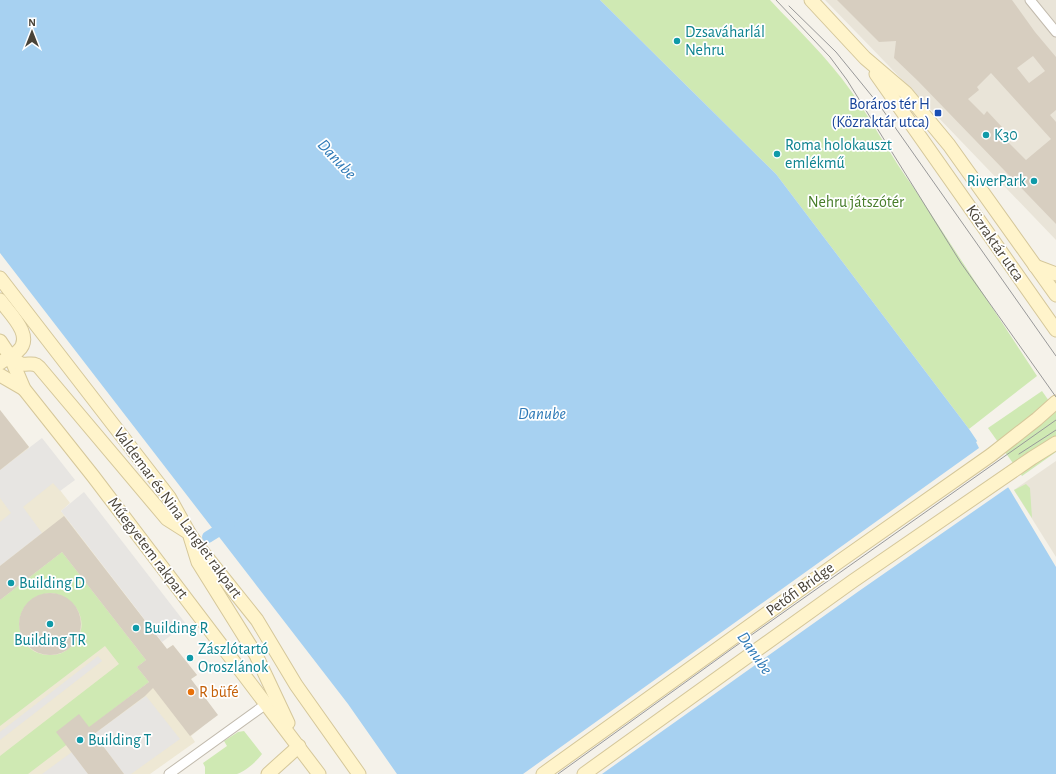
<svg xmlns="http://www.w3.org/2000/svg" width="1056" height="774" viewBox="0 0 1056 774" font-family="'Alegreya Sans',sans-serif">
	<style>
		.residential { fill: #e9e4d8 }
		.education { fill: #eee8d4 }
		.green { fill: #cfe9b3; fill-rule: evenodd }
		.parking { fill: #e7e5e2 }
		.water { fill: #a7d1f1 }
		.pier { fill: #f5f2ea }
		.lines { fill: none; stroke-linecap: round; stroke-linejoin: round }
		.canal { stroke: #a7d1f1; stroke-width: 12 }
		.building { fill: #d7cec0; fill-rule: evenodd }
		.street-casing { stroke: #c1baad; stroke-width: 11 }
		.secondary-casing { stroke: #d5c79a; stroke-width: 15 }
		.street { stroke: #fff; stroke-width: 9 }
		.secondary { stroke: #fff4cb; stroke-width: 13 }
		.tram { stroke: #999; stroke-width: 1 }
		.culture-dot { fill: #0f9aa8; stroke: #fff; stroke-width: 1.5 }
		.transit-dot { fill: #1a4fb4; stroke: #fff; stroke-width: 1.5 }
		.food-dot { fill: #e8710a; stroke: #fff; stroke-width: 1.5 }
		.labels { text-anchor: middle; dominant-baseline: central; stroke-width: 3.5; stroke-linejoin: round; paint-order: stroke }
		.culture-label { font-size: 16px; fill: #0d838f; stroke: #fff; text-anchor: start }
		.transit-label { font-size: 16px; fill: #164399; stroke: #fff; text-anchor: end }
		.park-label { font-size: 16px; fill: #477d2a; stroke: #fff }
		.street-label { font-size: 16px; fill: #494338; stroke: #fff }
		.food-label { font-size: 16px; fill: #c56008; stroke: #fff; text-anchor: start }
		.water-label { font-size: 17px; font-style: italic; fill: #2f7ab7; stroke: #fff }
	</style>
	<rect width="100%" height="100%" fill="#f5f2ea"/>
	<g class="residential">
		<path d="M825 0H1056V240L887 64Z"/>
		<path d="M1056 461V557L1014 490Z"/>
	</g>
	<path class="education" d="M0 410 29 447 28 449 70 503 61 511 167 649 173 645 197 675 191 679 202 727 191 736 195 742 150 774H0Z"/>
	<g class="green">
		<path d="M600 0H770C797 29 828 58 851 91 873 122 891 157 914 188L1037 376 969 429 776 174Z"/>
		<path d="M1042 391 1056 411V452L1022 476 988 428Z"/>
		<path d="M1026 484 1030 488 1032 518 1014 490Z"/>
		<path d="M62 552 146 660 137 667 149 682 28 774H0V756L119 664 105 646 0 726V600ZM52 593C77 597 92 624 73 645 67 651 60 655 52 655 10 657 7 595 52 593Z"/>
		<path d="M244 731 262 754C257 761 246 771 237 774 231 774 213 774 205 774V767L203 763 227 746 224 741 238 732Z"/>
	</g>
	<g class="parking">
		<path d="M42 438 75 480 60 491 53 483 23 507 42 533 0 566V522L11 513 0 498V470Z"/>
		<path d="M84 492 186 624 162 642 61 511Z"/>
		<path d="M98 656 102 661 0 740V732Z"/>
		<path d="M146 696 180 739 131 774H124L94 734Z"/>
		<path d="M72 752 88 774H42Z"/>
	</g>
	<path class="water" d="M0 0H600L776 174 969 429 1010 490 1056 567V774H397L348 704 0 253Z"/>
	<path class="pier" d="M979 440 1010 486 859 591 602 774H523L979 448 976 442Z"/>
	<g class="lines">
		<path class="canal" d="M208 537 229 524"/>
	</g>
	<g class="building">
		<path d="M837 0H1012L1035 32 1056 57V110L1050 115 1056 122V224L918 81 894 58 896 41 879 42ZM1033 56 1045 71 1029 83 1017 68ZM991 73 1051 139 1026 160 997 131 1002 127 987 111 984 115 968 99 979 90 977 87Z"/>
		<path d="M0 410 29 447 0 470Z"/>
		<path d="M64 516 167 649 173 645 197 675 191 679 218 715 190 736 153 688 145 696 94 734 124 774H88L56 732 79 714 89 727 149 682 137 667 146 660 62 552 0 600V566Z"/>
		<circle cx="50" cy="624" r="31"/>
	</g>
	<g class="lines">
		<defs>
			<g id="street">
				<path d="M1030 0 1056 32"/>
				<path d="M169 774 266 704"/>
			</g>
			<g id="secondary">
				<path d="M811 0 865 58 906 93 949 145 1056 295"/>
				<path d="M876 74 1056 330"/>
				<path d="M1035 266 1056 274"/>
				<path d="M0 278 169 497 189 533 201 550 257 620 296 685 359 774"/>
				<path d="M0 300C9 313 35 336 18 351 13 356 6 359 0 363"/>
				<path d="M0 341 10 356 24 389 93 476 319 774"/>
				<path d="M10 356C14 359 18 363 22 364 29 365 34 362 39 367L167 519 189 533 198 562 256 655 288 723"/>
				<path d="M0 375 24 389"/>
				<path d="M268 774 299 746"/>
				<path d="M543 774 840 561 991 455 1037 419 1056 402"/>
				<path d="M584 774 853 581 1032 458 1056 443"/>
			</g>
		</defs>
		<use href="#street" class="street-casing"/>
		<use href="#secondary" class="secondary-casing"/>
		<use href="#street" class="street"/>
		<use href="#secondary" class="secondary"/>
		<g class="tram">
			<path d="M776 0 830 57 847 80 961 263 1056 397"/>
			<path d="M789 6 836 52 880 106 1056 356"/>
			<path d="M1019 454 1056 430"/>
			<path d="M558 774 733 648 1056 420"/>
		</g>
	</g>
	<g class="culture-dot">
		<circle cx="677" cy="41" r="4"/>
		<circle cx="986" cy="135" r="4"/>
		<circle cx="777" cy="154" r="4"/>
		<circle cx="1034" cy="181" r="4"/>
		<circle cx="11" cy="583" r="4"/>
		<circle cx="50" cy="624" r="4"/>
		<circle cx="136" cy="628" r="4"/>
		<circle cx="190" cy="658" r="4"/>
		<circle cx="80" cy="740" r="4"/>
	</g>
	<rect class="transit-dot" x="934" y="109" width="8" height="8" rx="2"/>
	<circle class="food-dot" cx="191" cy="692" r="4"/>
	<g class="labels">
		<g class="culture-label">
			<text x="685" y="32">Dzsaváharlál<tspan x="685" dy="18">Nehru</tspan></text>
			<text x="994" y="135">K30</text>
			<text x="785" y="145">Roma holokauszt<tspan x="785" dy="18">emlékmű</tspan></text>
			<text x="1026" y="181" text-anchor="end">RiverPark</text>
			<text x="19" y="583">Building D</text>
			<text x="144" y="628">Building R</text>
			<text x="50" y="640" text-anchor="middle">Building TR</text>
			<text x="198" y="649">Zászlótartó<tspan x="198" dy="18">Oroszlánok</tspan></text>
			<text x="88" y="740">Building T</text>
		</g>
		<g class="transit-label">
			<text x="930" y="104">Boráros tér H<tspan x="930" dy="18">(Közraktár utca)</tspan></text>
		</g>
		<g class="park-label">
			<text x="856" y="202">Nehru játszótér</text>
		</g>
		<g class="street-label">
			<text transform="translate(995 243) rotate(55)">Közraktár utca</text>
			<text transform="translate(178 513) rotate(54)">Valdemar és Nina Langlet rakpart</text>
			<text transform="translate(148 548) rotate(53)">Műegyetem rakpart</text>
			<text transform="translate(800 589) rotate(-36)">Petőfi Bridge</text>
		</g>
		<g class="food-label">
			<text x="199" y="692">R büfé</text>
		</g>
		<g class="water-label">
			<text transform="translate(337 159) rotate(47)">Danube</text>
			<text x="542" y="413">Danube</text>
			<text transform="translate(755 653) rotate(55)">Danube</text>
		</g>
	</g>
	<g transform="translate(32 32)" stroke="#ffffff" stroke-width="3" paint-order="stroke">
	<path d="M0-3L7 15L0 10L-7 15Z" fill="#494338"/>
	<text y="-6" font-size="11" font-weight="bold" text-anchor="middle" fill="#494338">N</text>
	</g>
</svg>
